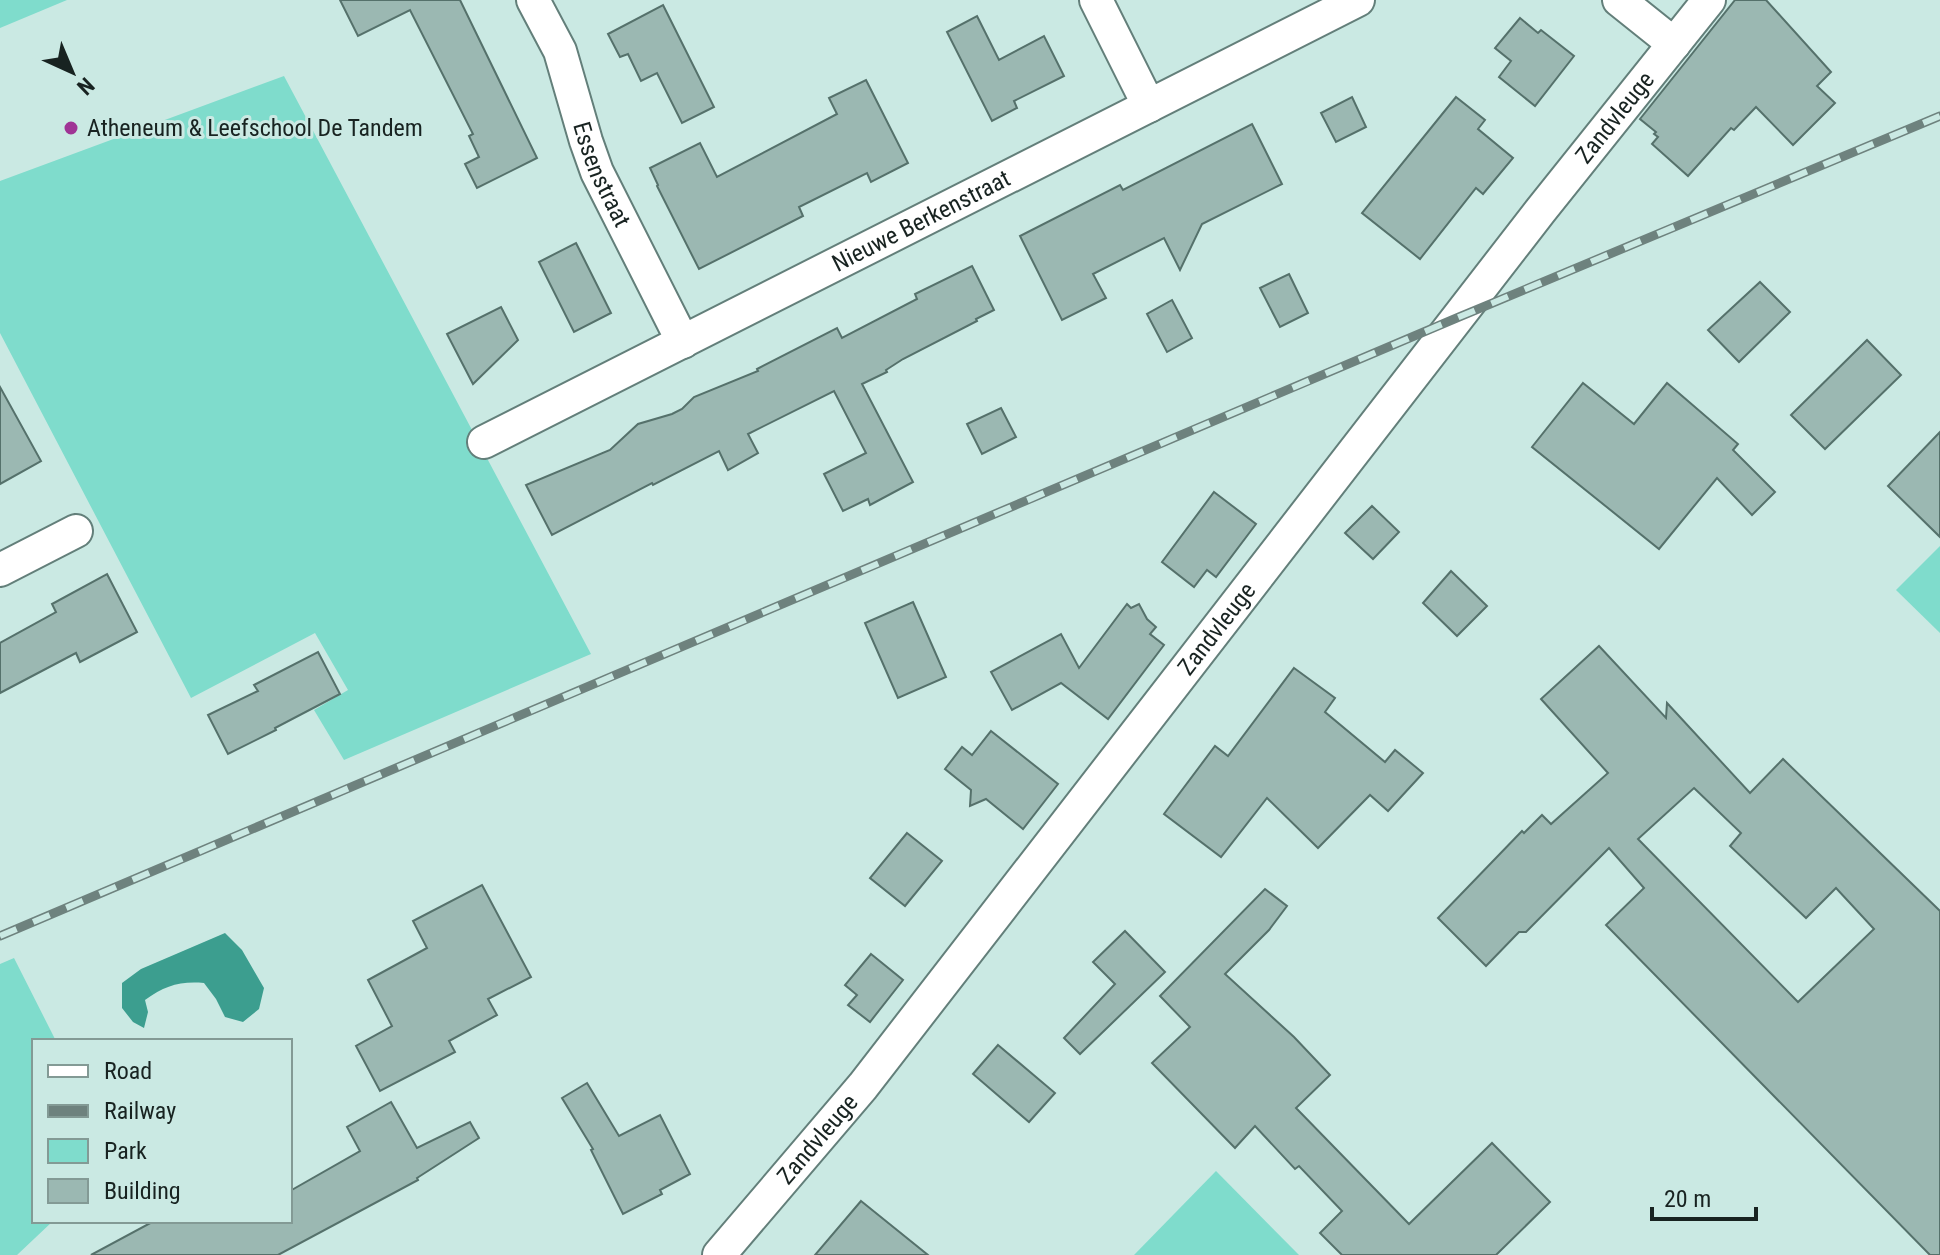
<svg xmlns="http://www.w3.org/2000/svg" width="1940" height="1255" viewBox="0 0 1940 1255" font-family="'Roboto Condensed',sans-serif">
	<style>
		.green { fill: #7fdccc }
		.water { fill: #3c9e8f }
		.building { fill: #9bb8b2; stroke: #55716b; stroke-width: 2; fill-rule: evenodd }
		.lines { fill: none; stroke-linecap: round; stroke-linejoin: round }
		.minor-casing { stroke: #637f7a; stroke-width: 36 }
		.minor { stroke: #fff; stroke-width: 32 }
		.rail-casing { stroke: #6e827e; stroke-width: 9 }
		.rail { stroke: #cae9e3; stroke-width: 6; stroke-dasharray: 18; stroke-linecap: butt }
		.poi-dot { fill: #9f3495; stroke: #cae9e3; stroke-width: 3 }
		.labels { text-anchor: middle; dominant-baseline: central; stroke-width: 6; stroke-linejoin: round; paint-order: stroke }
		.street-label { font-size: 24px; fill: #182321; stroke: #cae9e3 }
		.poi-label { font-size: 24px; fill: #182321; stroke: #cae9e3; text-anchor: start }
	</style>
	<rect width="100%" height="100%" fill="#cae9e3"/>
	<g class="green">
		<path d="M0 0H67L0 28Z"/>
		<path d="M284 76 591 654 344 760 314 710 348 690 315 633 191 698 0 333V181Z"/>
		<path d="M1940 546V633L1896 590Z"/>
		<path d="M14 958 56 1041H34V1221H53L17 1255H0V964Z"/>
		<path d="M1216 1171 1299 1255H1134Z"/>
	</g>
	<path class="water" d="M225 933 242 950 264 988 259 1009 243 1022 225 1017 216 999 204 983C179 981 165 986 145 1000L148 1012 144 1028 133 1022 122 1008V983L141 969Z"/>
	<g class="building">
		<path d="M340 0H460L537 158 477 188 465 164 479 157 469 136 473 134 410 10 358 36Z"/>
		<path d="M1735 0H1766L1831 72 1817 86 1835 103 1793 145 1756 107 1734 130 1731 128 1688 176 1652 144 1658 137 1654 134 1656 132 1640 119Z"/>
		<path d="M663 5 714 107 682 123 657 73 641 81 628 54 620 57 608 34Z"/>
		<path d="M977 16 999 60 1044 36 1064 76 1014 101 1017 108 992 121 947 32Z"/>
		<path d="M1520 18 1538 33 1541 30 1574 56 1535 106 1499 77 1511 61 1495 48Z"/>
		<path d="M866 80 908 163 871 182 867 173 799 207 803 216 699 269 657 186 658 185 650 168 700 143 717 177 837 114 829 98Z"/>
		<path d="M1352 97 1366 127 1336 142 1321 113Z"/>
		<path d="M1456 97 1485 120 1478 129 1513 158 1483 194 1476 188 1420 259 1362 213Z"/>
		<path d="M1252 124 1282 184 1202 224 1180 270 1164 238 1093 274 1106 298 1062 320 1020 236 1120 185 1123 190Z"/>
		<path d="M576 243 611 313 574 332 539 262Z"/>
		<path d="M972 266 994 310 976 319 977 321 903 359 886 370 887 372 862 384 913 482 870 505 868 499 843 511 824 474 866 453 834 391 748 434 758 453 728 470 719 451 653 485 652 483 552 535 526 485 610 450 638 424 672 414 682 409 694 397 758 371 757 369 837 328 842 338 917 299 915 294Z"/>
		<path d="M1289 274 1308 313 1280 327 1260 288Z"/>
		<path d="M1760 282 1790 312 1739 362 1708 330Z"/>
		<path d="M1172 300 1192 338 1167 352 1147 314Z"/>
		<path d="M501 307 518 340 473 384 447 334Z"/>
		<path d="M1867 340 1901 375 1825 449 1791 415Z"/>
		<path d="M1583 383 1634 424 1667 383 1738 444 1733 450 1775 492 1752 515 1717 478 1659 549 1532 447Z"/>
		<path d="M0 387 41 461 0 484Z"/>
		<path d="M1001 408 1016 437 982 454 967 424Z"/>
		<path d="M1940 432V537L1888 486Z"/>
		<path d="M1214 492 1256 524 1216 577 1207 570 1194 587 1162 562Z"/>
		<path d="M1372 506 1399 532 1373 559 1345 533Z"/>
		<path d="M1451 571 1487 606 1457 636 1423 603Z"/>
		<path d="M107 574 137 632 80 662 76 653 0 693V643L56 612 52 604Z"/>
		<path d="M913 602 946 677 898 698 865 623Z"/>
		<path d="M1127 604 1131 608 1139 604 1147 619 1156 627 1150 634 1164 645 1108 719 1061 683 1012 710 991 672 1061 634 1079 668Z"/>
		<path d="M1599 646 1666 718 1667 703 1750 793 1783 759 1940 911V1255H1930L1606 925 1644 888 1609 848 1526 932H1519L1486 966 1438 918 1522 831 1524 833 1542 815 1551 824 1608 773 1541 699ZM1694 788 1741 833 1730 846 1806 918 1836 888 1874 929 1798 1002 1638 839Z"/>
		<path d="M318 652 340 694 275 728 276 730 228 754 208 715 258 691 254 685Z"/>
		<path d="M1294 668 1335 698 1325 712 1385 762 1395 750 1423 773 1388 811 1370 795 1318 848 1267 798 1221 857 1164 814 1215 746 1228 756Z"/>
		<path d="M991 731 1058 784 1023 829 986 799 970 806 971 790 945 769 962 747 972 755Z"/>
		<path d="M907 833 942 861 905 906 870 878Z"/>
		<path d="M482 885 531 977 488 999 497 1015 449 1041 455 1052 380 1091 356 1046 392 1026 368 980 427 948 413 921Z"/>
		<path d="M1265 889 1287 906 1269 930 1225 974 1294 1037 1330 1075 1296 1108 1409 1224 1492 1143 1550 1202 1496 1255H1342L1320 1233 1342 1211 1299 1166 1295 1169 1255 1126 1235 1148 1152 1063 1190 1027 1160 996Z"/>
		<path d="M1125 931 1165 972 1080 1054 1064 1038 1115 984 1093 962Z"/>
		<path d="M871 954 903 980 870 1022 848 1005 857 995 845 985Z"/>
		<path d="M998 1045 1055 1093 1029 1122 973 1074Z"/>
		<path d="M587 1083 619 1136 660 1115 690 1174 660 1190 662 1194 623 1214 591 1150 593 1149 562 1098Z"/>
		<path d="M391 1102 417 1148 470 1122 479 1138 417 1178 418 1180 278 1255H91L154 1221H290V1191L360 1151 347 1127Z"/>
		<path d="M861 1201 928 1255H815Z"/>
	</g>
	<g class="lines">
		<defs>
			<g id="minor">
				<path id="s1" d="M533 0 560 51 586 141 597 172 683 342"/>
				<path d="M1096 0 1149 106"/>
				<path d="M1619 0 1674 44"/>
				<path id="s2" d="M484 442 1358 0"/>
				<path d="M0 570 76 531"/>
				<path id="s3" d="M719 1255 863 1086 1541 210 1709 0"/>
			</g>
		</defs>
		<use href="#minor" class="minor-casing"/>
		<use href="#minor" class="minor"/>
		<defs>
			<path id="rail" d="M0 936 1459 317 1940 116"/>
		</defs>
		<use href="#rail" class="rail-casing"/>
		<use href="#rail" class="rail"/>
	</g>
	<circle class="poi-dot" cx="71" cy="128" r="8"/>
	<g class="labels">
		<g class="street-label">
			<text stroke="none"><textPath href="#s3" startOffset="1448">Zandvleuge</textPath></text>
			<text stroke="none"><textPath href="#s1" startOffset="188">Essenstraat</textPath></text>
			<text stroke="none"><textPath href="#s2" startOffset="490">Nieuwe Berkenstraat</textPath></text>
			<text stroke="none"><textPath href="#s3" startOffset="800">Zandvleuge</textPath></text>
			<text stroke="none"><textPath href="#s3" startOffset="152">Zandvleuge</textPath></text>
		</g>
		<g class="poi-label">
			<text x="87" y="128">Atheneum &amp; Leefschool De Tandem</text>
		</g>
	</g>
	<rect x="32" y="1039" width="260" height="184" fill="#cae9e3" stroke="#839a95" stroke-width="2"/>
	<rect x="48" y="1065" width="40" height="12" fill="#ffffff" stroke="#839a95" stroke-width="2"/>
	<text x="104" y="1079" font-size="24" fill="#182321">Road</text>
	<rect x="48" y="1105" width="40" height="12" fill="#6e827e" stroke="#839a95" stroke-width="2"/>
	<text x="104" y="1119" font-size="24" fill="#182321">Railway</text>
	<rect x="48" y="1139" width="40" height="24" fill="#7fdccc" stroke="#839a95" stroke-width="2"/>
	<text x="104" y="1159" font-size="24" fill="#182321">Park</text>
	<rect x="48" y="1179" width="40" height="24" fill="#9bb8b2" stroke="#839a95" stroke-width="2"/>
	<text x="104" y="1199" font-size="24" fill="#182321">Building</text>
	<g transform="translate(72 72) rotate(136)" stroke="#cae9e3" stroke-width="6" paint-order="stroke">
	<path d="M0-6L14 30L0 20L-14 30Z" fill="#182321"/>
	<text y="-12" font-size="22" font-weight="bold" text-anchor="middle" fill="#182321">N</text>
	</g>
	<path d="M1652 1207v12h104v-12" fill="none" stroke="#182321" stroke-width="4"/>
	<text x="1664" y="1207" font-size="24" fill="#182321" stroke="#cae9e3" stroke-width="6" paint-order="stroke">20 m</text>
</svg>
